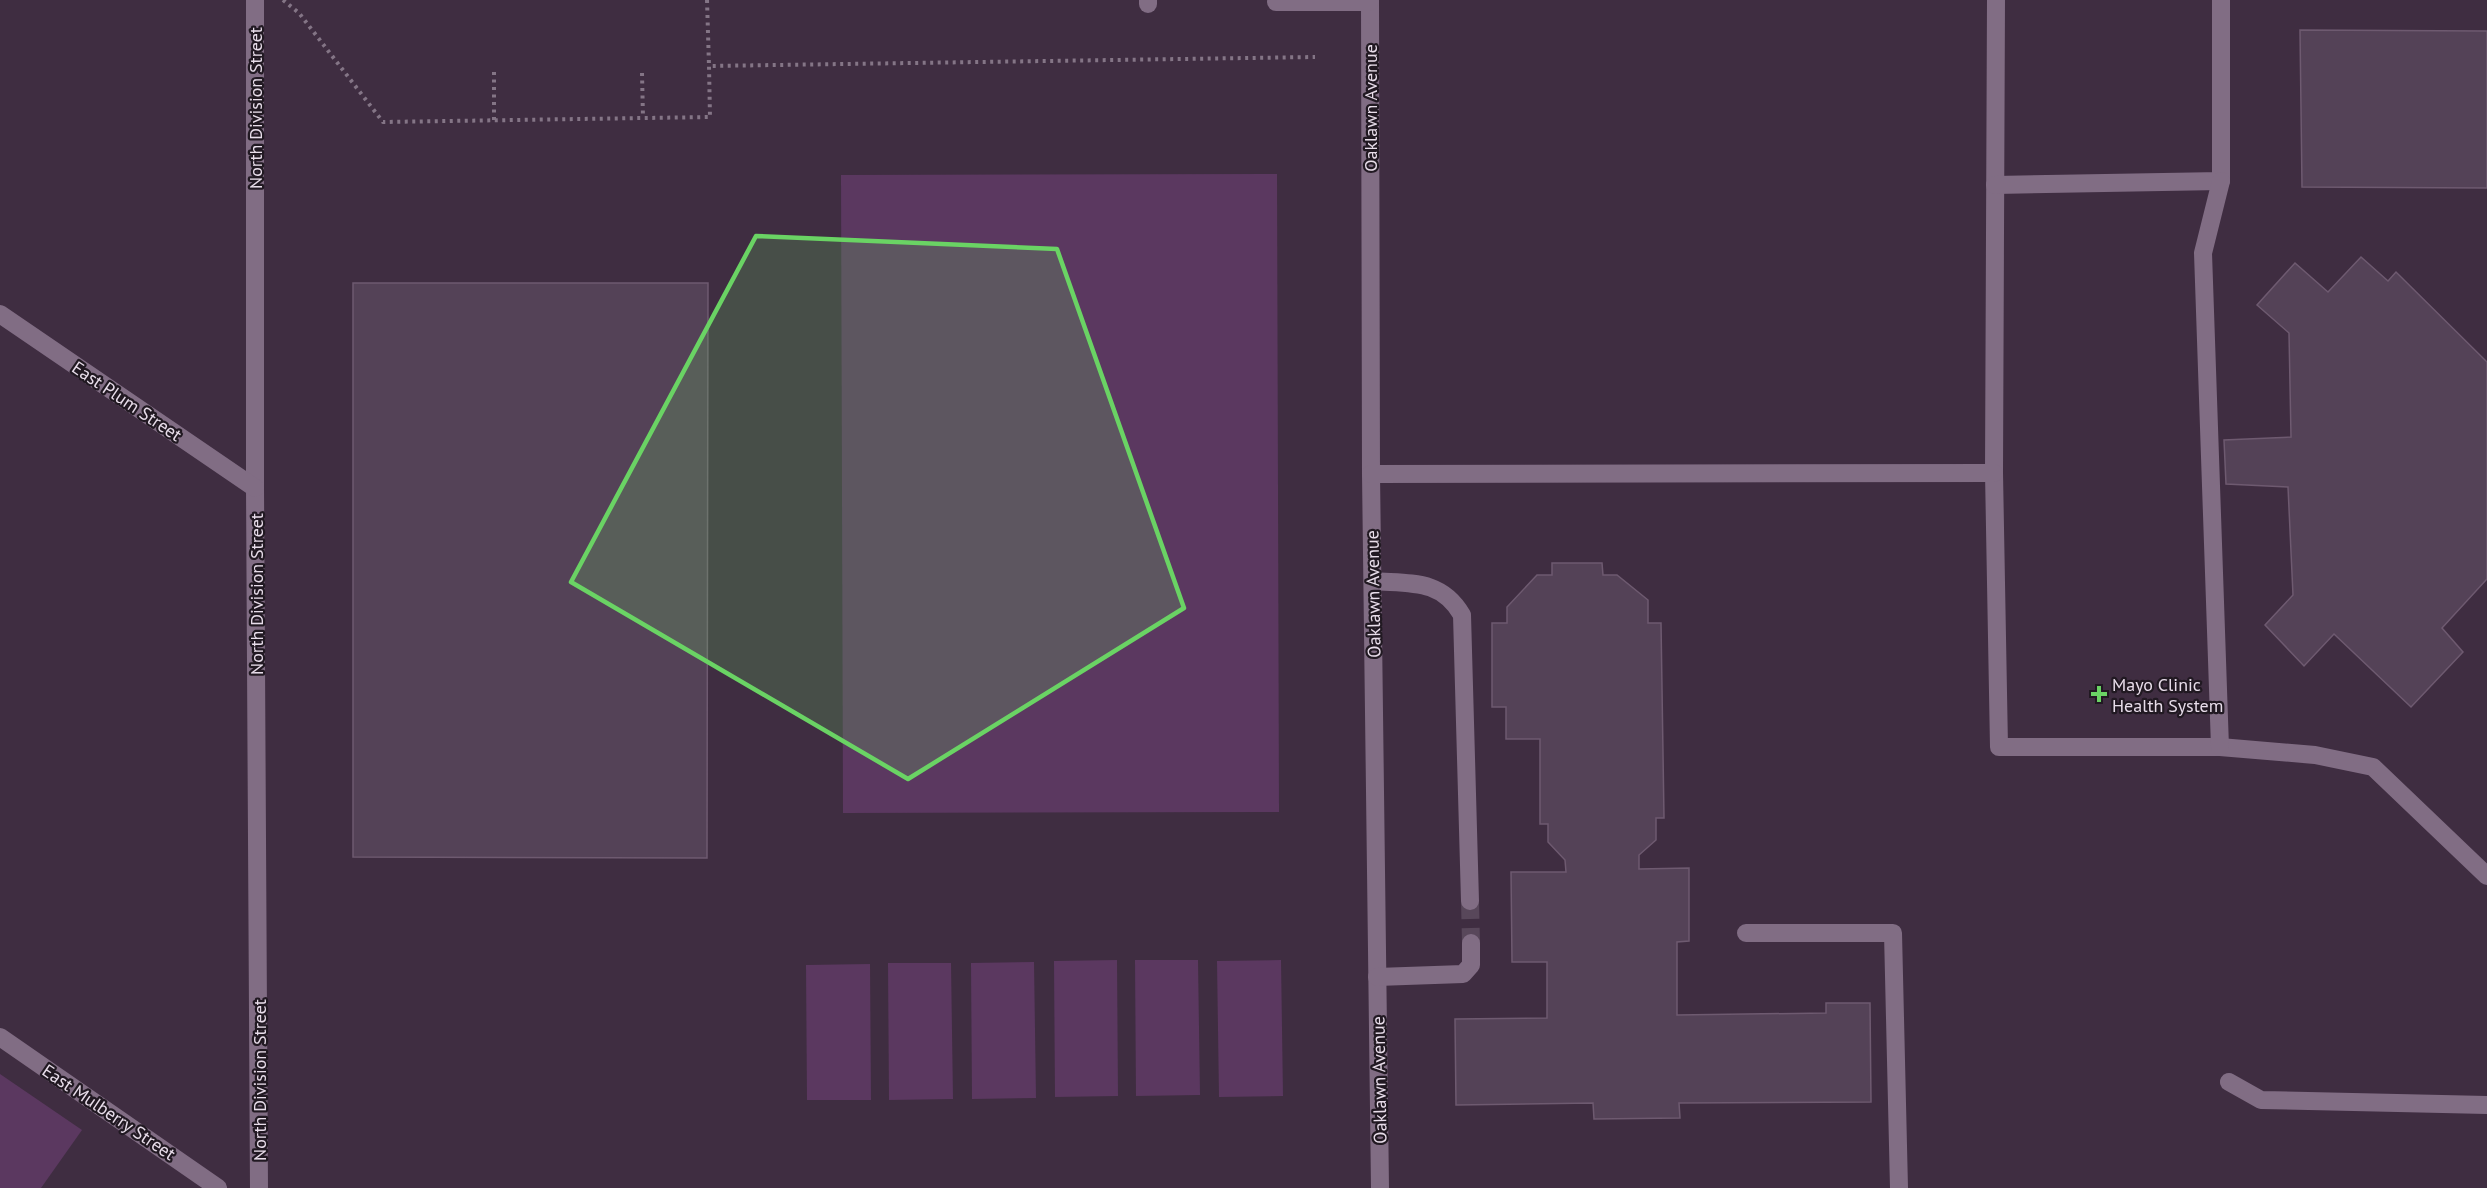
<svg xmlns="http://www.w3.org/2000/svg" width="2487" height="1188" viewBox="0 0 2487 1188" font-family="'PT Sans',sans-serif">
	<style>
		.green { fill: #5b3860 }
		.building { fill: #544257; stroke: #6e5a70; stroke-width: 1.5 }
		.lines { fill: none; stroke-linecap: round; stroke-linejoin: round }
		.minor-tunnel { stroke: #58475a; stroke-width: 18; stroke-dasharray: 18 9; stroke-linecap: butt }
		.path { stroke: #847586; stroke-width: 4; stroke-dasharray: 3 4.5; stroke-linecap: butt }
		.minor { stroke: #816d84; stroke-width: 18 }
		.marked { fill: #6ad364; fill-opacity: 0.2; stroke: #6ad364; stroke-width: 4.5; stroke-linejoin: round }
		.poi-dot { fill: #6ad364; stroke: #211922; stroke-width: 2 }
		.labels { text-anchor: middle; dominant-baseline: central; stroke-width: 4.5; stroke-linejoin: round; paint-order: stroke }
		.street-label { font-size: 18px; fill: #e8ddea; stroke: #211922 }
		.poi-label { font-size: 18px; fill: #e8ddea; stroke: #211922; text-anchor: start }
	</style>
	<rect width="100%" height="100%" fill="#3f2d41"/>
	<g class="green">
		<path d="M1277 174 1279 812 843 813 841 175Z"/>
		<path d="M1117 960 1118 1096 1055 1097 1054 961Z"/>
		<path d="M1135 960H1198L1200 1095 1136 1096Z"/>
		<path d="M1281 960 1283 1096 1219 1097 1217 961Z"/>
		<path d="M1034 962 1036 1098 972 1099 971 963Z"/>
		<path d="M888 963H951L953 1099 889 1100Z"/>
		<path d="M870 964 871 1100H807L806 965Z"/>
		<path d="M0 1074 82 1130 41 1188H0Z"/>
	</g>
	<g class="building">
		<path d="M2300 30 2487 31V188L2302 187Z"/>
		<path d="M2361 257 2388 281 2396 272 2487 362V579L2442 628 2463 652 2411 707 2334 634 2304 666 2265 625 2293 595 2288 487 2226 484 2224 440 2291 437 2289 333 2257 305 2295 263 2328 292Z"/>
		<path d="M353 283H708L707 858 353 857Z"/>
		<path d="M1552 563H1602L1603 575H1617L1648 600V623H1661L1664 818H1656V840L1639 855V869L1689 868V941L1677 942V1015L1826 1013V1003H1870L1871 1102 1679 1103 1680 1118 1594 1119 1593 1103 1456 1105 1455 1019 1547 1018V962H1512L1511 872H1566L1565 860 1548 842V824H1540V739H1506V707H1492V623H1507V607L1537 575H1552Z"/>
	</g>
	<g class="lines">
		<path class="minor-tunnel" d="M1470 901 1471 943"/>
		<g class="path">
			<path d="M283 0 299 13 383 122 710 117 709 66 1315 57"/>
			<path d="M707 0 709 66"/>
			<path d="M642 73 643 118"/>
			<path d="M494 120V70"/>
		</g>
		<g class="minor">
			<path d="M255 0V488L259 1188"/>
			<path d="M1148 0V4"/>
			<path d="M1370 0 1371 474 1380 1188"/>
			<path d="M1996 0 1994 473 1999 747H2220L2315 755 2373 767 2487 876"/>
			<path d="M1276 2H1370"/>
			<path d="M1995 185 2221 181V0"/>
			<path d="M0 314 255 488"/>
			<path d="M1371 474 1994 473"/>
			<path d="M1373 581C1411 584 1441 579 1462 615L1470 901"/>
			<path d="M2220 747 2203 253 2221 181"/>
			<path d="M1746 933H1893L1899 1188"/>
			<path d="M1377 977 1463 974 1471 965V943"/>
			<path d="M0 1037 218 1188"/>
			<path d="M2229 1082 2261 1100 2487 1105"/>
		</g>
	</g>
	<path class="marked" d="M756 236 1057 249 1184 608 908 779 571 582Z"/>
	<path class="poi-dot" d="M2096 685h6v6h6v6h-6v6h-6v-6h-6v-6h6z"/>
	<g class="labels">
		<g class="street-label">
			<text transform="translate(255 108) rotate(-90)">North Division Street</text>
			<text transform="translate(1370 108) rotate(-90)">Oaklawn Avenue</text>
			<text transform="translate(127 401) rotate(34)">East Plum Street</text>
			<text transform="translate(256 594) rotate(-90)">North Division Street</text>
			<text transform="translate(1373 594) rotate(-91)">Oaklawn Avenue</text>
			<text transform="translate(259 1080) rotate(-90)">North Division Street</text>
			<text transform="translate(1379 1080) rotate(-91)">Oaklawn Avenue</text>
			<text transform="translate(109 1112) rotate(34)">East Mulberry Street</text>
		</g>
		<g class="poi-label">
			<text x="2112" y="684">Mayo Clinic<tspan x="2112" dy="21">Health System</tspan></text>
		</g>
	</g>
</svg>
